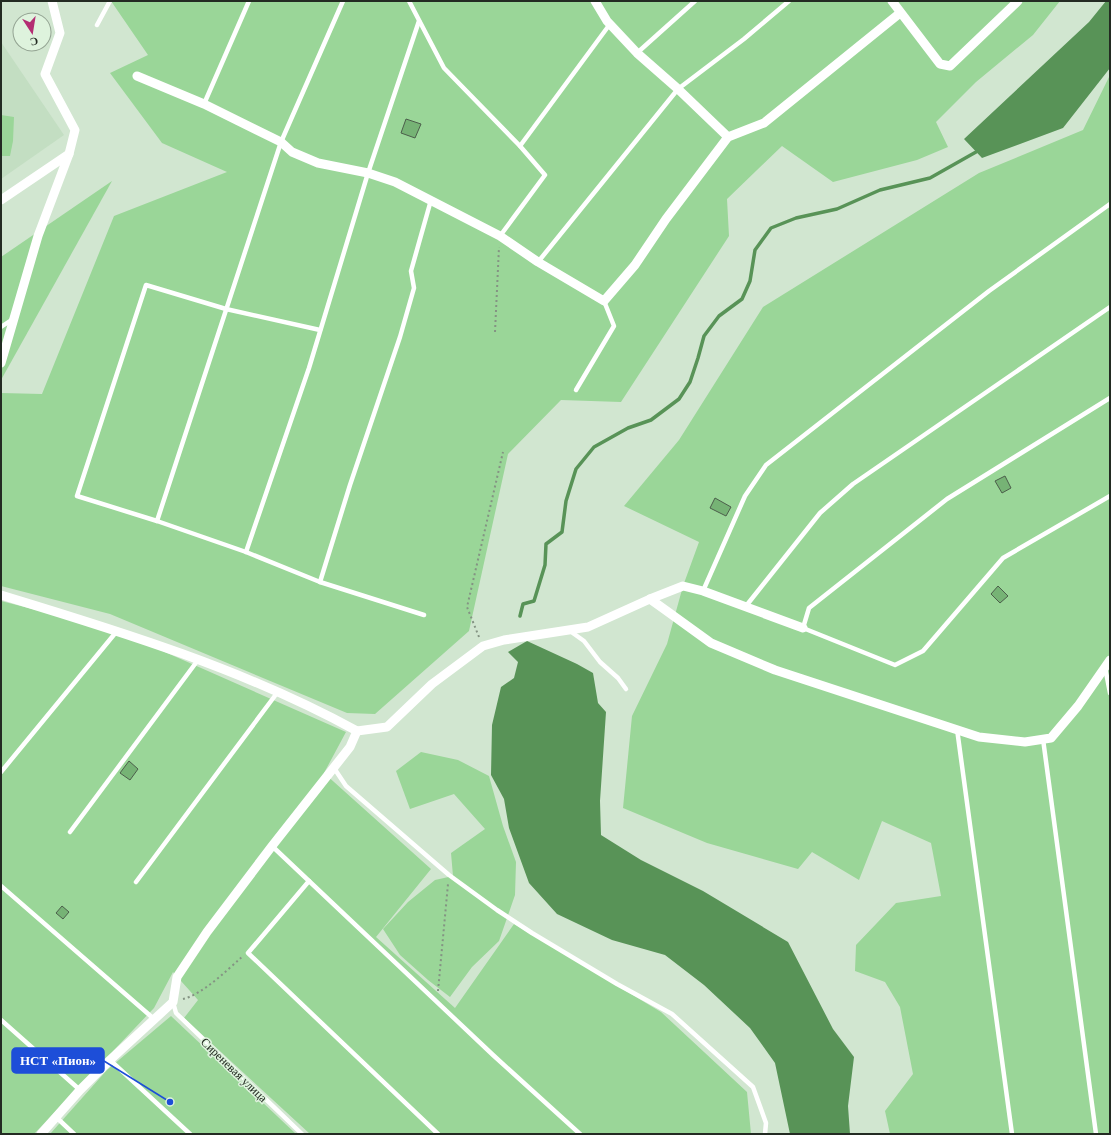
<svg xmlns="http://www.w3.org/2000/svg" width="1111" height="1135" viewBox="0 0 1111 1135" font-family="'Times New Roman',serif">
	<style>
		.built { fill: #c3dec2 }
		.green { fill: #9ad698 }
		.water { fill: #589357 }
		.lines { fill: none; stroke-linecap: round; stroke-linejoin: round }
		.stream { stroke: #589357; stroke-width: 3.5 }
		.building { fill: #76b375; stroke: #4c5e4b }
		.path { stroke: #849383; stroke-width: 2; stroke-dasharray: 2 3; stroke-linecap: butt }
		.service { stroke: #fff; stroke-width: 4.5 }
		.minor { stroke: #fff; stroke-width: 9 }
		.labels { text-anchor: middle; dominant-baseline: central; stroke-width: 3; stroke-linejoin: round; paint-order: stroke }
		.street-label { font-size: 12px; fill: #232b22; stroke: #def3dd }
		.leader { fill: none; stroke: #1d4ed8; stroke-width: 1.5 }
		.callout-dot { fill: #1d4ed8; stroke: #def3dd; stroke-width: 1.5 }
		.callout { fill: #1d4ed8; stroke: #1d4ed8; stroke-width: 1.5 }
		.callout-label { font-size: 13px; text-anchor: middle; font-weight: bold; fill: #fff }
	</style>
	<rect width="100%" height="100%" fill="#d1e6d0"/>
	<path class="built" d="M1 42 64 135 1 179Z"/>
	<g class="green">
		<path d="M111 1H1060L1033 35 976 82 936 122 948 147 917 160 833 182 782 146 727 199 729 236 621 402 561 400 508 454 469 631 375 714 347 713 110 614 1 586V393L42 394 114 216 227 172 162 143 110 73 148 55Z"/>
		<path d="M1110 75V1134H890L885 1111 913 1074 900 1007 885 982 855 971 856 945 896 903 941 896 931 843 882 821 859 880 812 852 798 869 707 843 623 808 632 716 667 644 683 586 699 542 624 506 679 440 763 307 979 173 1083 130Z"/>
		<path d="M1 115 14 117 13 141 10 156H1Z"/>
		<path d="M112 181 1 380V257Z"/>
		<path d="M1 601 115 630 346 732 324 773 431 869 376 937 455 1008 514 924 661 1012 747 1092 751 1134H310L184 1018 198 1000 173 972 154 1008 34 1134H1Z"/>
		<path d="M421 752 458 760 489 776 503 826 516 862 515 895 499 941 472 967 450 997 428 980 400 955 383 929 408 902 435 880 453 876 451 853 485 829 454 794 410 809 396 771Z"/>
		<path d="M171 1016 296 1134H50L107 1070Z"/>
	</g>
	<g class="water">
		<path d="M1106 1H1110V68L1063 128 982 158 964 139 1089 22Z"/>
		<path d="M527 641 577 664 593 673 598 703 606 712 600 801 601 835 641 860 703 891 788 942 833 1029 854 1057 848 1106 850 1134H790L775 1063 750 1028 704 985 665 955 612 940 557 914 529 883 509 828 504 799 491 775 492 725 501 687 514 678 518 662 508 652Z"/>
	</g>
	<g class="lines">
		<path class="stream" d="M520 616 523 604 534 601 545 565 546 544 562 532 566 501 576 469 594 447 628 428 651 420 679 399 690 382 698 358 704 336 719 316 742 299 750 281 755 250 771 228 796 218 837 209 880 190 930 178 976 152"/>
	</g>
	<g class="building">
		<path d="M406 119 421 124 415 138 401 133Z"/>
		<path d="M1005 476 1011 488 1002 493 995 481Z"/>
		<path d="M715 498 731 507 726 516 710 508Z"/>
		<path d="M998 586 1008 596 1000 603 991 594Z"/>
		<path d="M129 761 138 769 130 780 120 773Z"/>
		<path d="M62 906 69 912 63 919 56 913Z"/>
	</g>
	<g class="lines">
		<g class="path">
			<path d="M495 332 499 247"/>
			<path d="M479 637 467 607 503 452"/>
			<path d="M438 991 448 884"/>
			<path d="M183 999C203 994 226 971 242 957"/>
		</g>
		<g class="service">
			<path d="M409 1 444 68 520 146 545 175 500 236"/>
			<path d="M97 25 110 1"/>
			<path d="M637 53 695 1"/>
			<path d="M204 104 249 1"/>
			<path d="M520 146 610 24"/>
			<path d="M538 262 678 89 744 39 789 1"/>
			<path d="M1 327 13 319"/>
			<path d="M320 330 226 309 146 285 77 496 157 521 246 552 320 582 424 615"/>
			<path d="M576 390 614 326 604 301"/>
			<path d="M1110 398 947 499 809 608 803 628 895 665 923 651 1003 558 1110 496"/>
			<path d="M157 521 281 142 343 1"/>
			<path d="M246 552 309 368 368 173 419 21"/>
			<path d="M320 582 350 485 400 337 414 288 411 271 431 200"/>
			<path d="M703 591 745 496 766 465 989 291 1110 204"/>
			<path d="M746 606 820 513 853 484 1110 307"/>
			<path d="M570 631 584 641 600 662 618 678 626 689"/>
			<path d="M1105 667 1110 693"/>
			<path d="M957 729 1012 1134"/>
			<path d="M1043 739 1096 1134"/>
			<path d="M334 768 346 786 449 875 497 910 532 933 617 984 672 1014 753 1087 766 1123 765 1134"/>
			<path d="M1 772 117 631"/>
			<path d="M70 832 198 660"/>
			<path d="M272 846 493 1055 580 1134"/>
			<path d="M309 881 248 953 438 1134"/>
			<path d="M136 882 277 693"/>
			<path d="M1 886 154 1019"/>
			<path d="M173 1002 176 1013 302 1134"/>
			<path d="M1 1020 80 1090"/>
			<path d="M110 1060 190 1134"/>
			<path d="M56 1117 74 1134"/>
		</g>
		<g class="minor">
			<path d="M595 1 607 21 637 53 678 89 728 137"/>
			<path d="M892 1 940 64 950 66 1018 1"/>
			<path d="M137 76 204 104 281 142 292 152 318 163 368 173 395 182 500 236 538 262 604 301 635 265 666 219 728 137 764 123 900 13"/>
			<path d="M1 200 69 154"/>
			<path d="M1 363 38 236 69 154 75 130 45 74 60 33 52 1"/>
			<path d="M1 595C123 632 246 670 357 731L350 747 272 846 207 932 177 977 173 1002 110 1060 80 1090 41 1134"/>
			<path d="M650 599 664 609 711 643 775 670 979 737 1025 742 1051 738 1078 706 1110 660"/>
			<path d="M357 731 387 727 432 684 483 646 504 640 588 627 650 599 683 586 703 591 803 628"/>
		</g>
	</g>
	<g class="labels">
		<g class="street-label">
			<text transform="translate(234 1070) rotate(44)">Сиреневая улица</text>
		</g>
	</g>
	<path class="leader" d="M170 1102L104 1061"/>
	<circle class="callout-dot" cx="170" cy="1102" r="4"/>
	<rect class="callout" x="12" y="1048" width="92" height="25" rx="4"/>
	<g class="callout-label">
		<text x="58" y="1065">НСТ «Пион»</text>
	</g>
	<rect width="1111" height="1135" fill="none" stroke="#232b22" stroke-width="4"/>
	<g transform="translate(32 32) rotate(168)"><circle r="19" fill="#def3dd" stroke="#93a392"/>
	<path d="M0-3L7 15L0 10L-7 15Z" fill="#b42e73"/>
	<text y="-6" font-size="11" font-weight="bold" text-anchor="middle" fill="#232b22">С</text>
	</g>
</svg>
